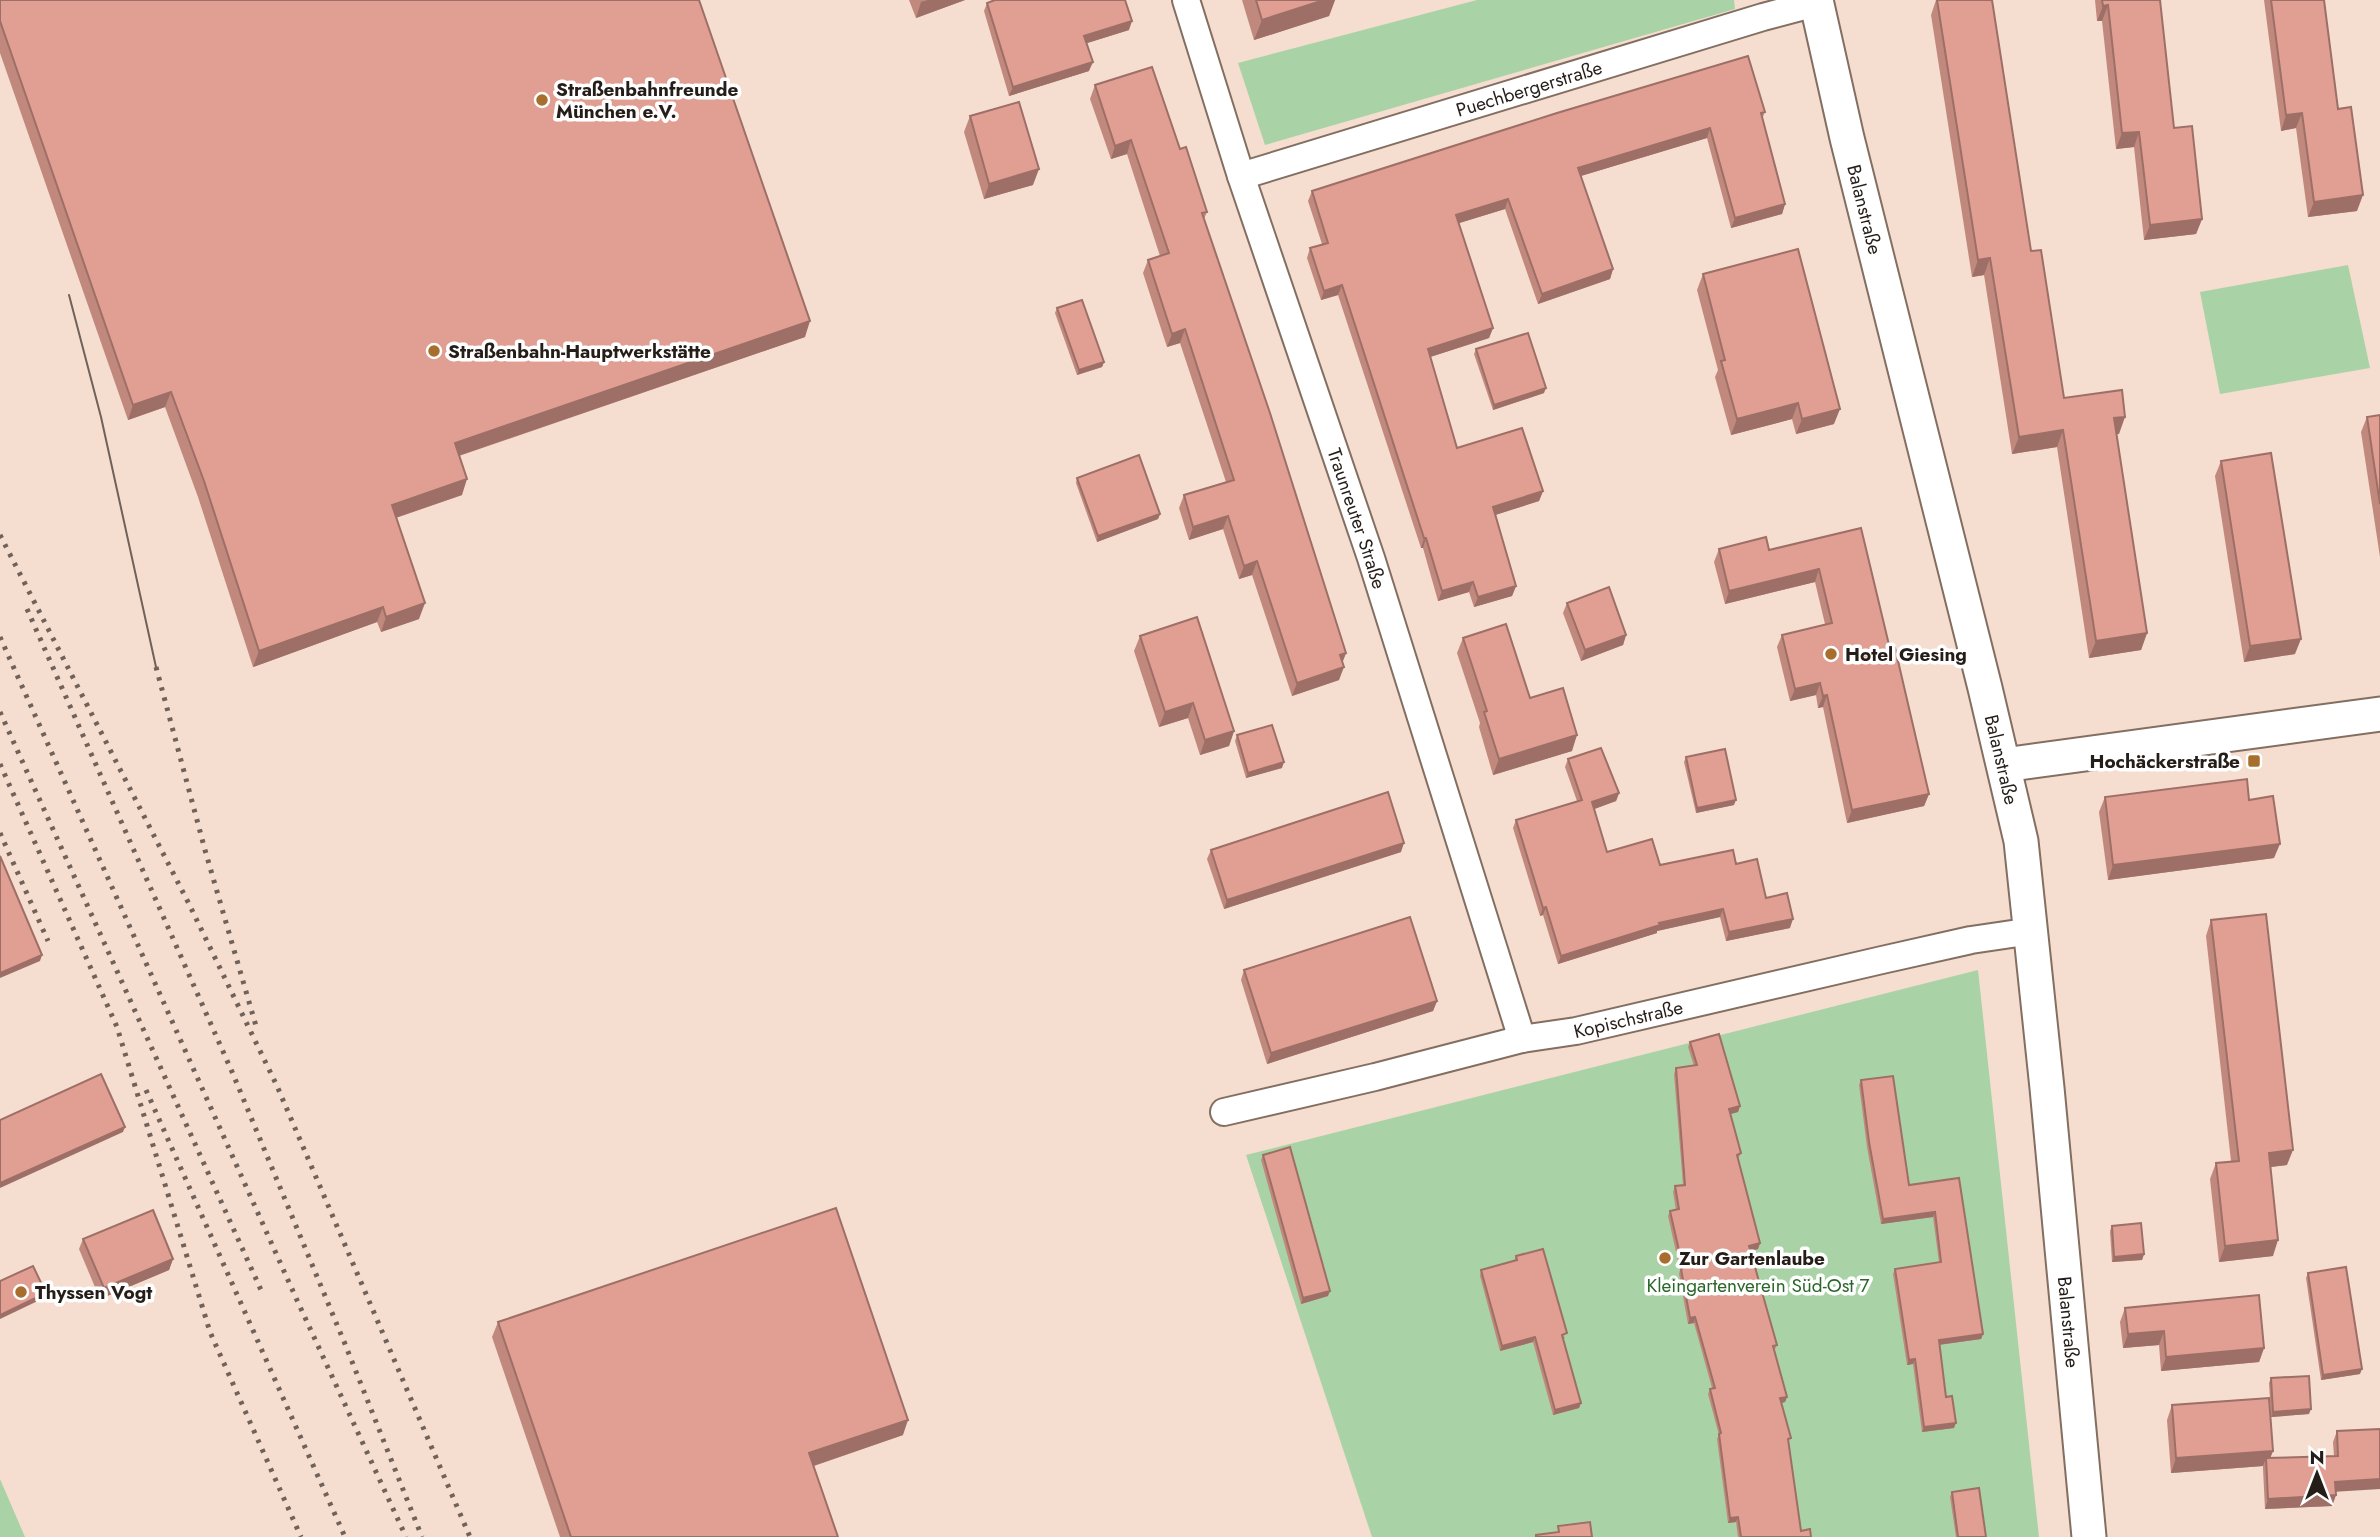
<svg xmlns="http://www.w3.org/2000/svg" width="2380" height="1537" viewBox="0 0 2380 1537" font-family="Jost,sans-serif">
	<style>
		.green { fill: #a9d3a6 }
		.lines { fill: none; stroke-linecap: round; stroke-linejoin: round }
		.minor-casing { stroke: #836e62; stroke-width: 30 }
		.tertiary-casing { stroke: #836e62; stroke-width: 37 }
		.minor { stroke: #fff; stroke-width: 26 }
		.tertiary { stroke: #fff; stroke-width: 33 }
		.tram { stroke: #70625a; stroke-width: 2 }
		.rail { stroke: #70625a; stroke-width: 5; stroke-dasharray: 3.5 7; stroke-linecap: butt }
		.wall { fill: #c1897e }
		.shaded-wall { fill: #9d6f66 }
		.building { fill: #e09f92; stroke: #9d6f66; stroke-width: 2 }
		.poi-dot { fill: #a86e2e; stroke: #fff; stroke-width: 2.5 }
		.labels { text-anchor: middle; dominant-baseline: central; stroke-width: 7; stroke-linejoin: round; paint-order: stroke }
		.poi-label { font-size: 19px; font-weight: bold; fill: #251d18; stroke: #fff; text-anchor: start }
		.street-label { font-size: 19px; fill: #251d18; stroke: #fff }
		.park-label { font-size: 19px; fill: #2b662a; stroke: #fff }
	</style>
	<rect width="100%" height="100%" fill="#f5ddcf"/>
	<g class="green">
		<path d="M1477 0H1734L1735 9 1265 145 1238 63Z"/>
		<path d="M2348 265 2370 368 2220 394 2200 292Z"/>
		<path d="M1978 970 2039 1537H1372L1246 1155Z"/>
		<path d="M0 1479 25 1537H0Z"/>
	</g>
	<g class="lines">
		<defs>
			<g id="minor">
				<path id="s1" d="M1186 0 1241 176 1371 558 1522 1039"/>
				<path id="s2" d="M1241 176 1763 17 1816 3"/>
				<path id="s3" d="M1224 1112 1375 1077 1522 1039 1576 1031 1882 960 1971 940 2032 931"/>
			</g>
			<g id="tertiary">
				<path id="s4" d="M1816 0 1847 138 1985 688 2021 841 2047 1088 2089 1537"/>
				<path d="M2004 765 2380 714"/>
			</g>
		</defs>
		<use href="#minor" class="minor-casing"/>
		<use href="#tertiary" class="tertiary-casing"/>
		<use href="#minor" class="minor"/>
		<use href="#tertiary" class="tertiary"/>
		<path class="tram" d="M69 295 101 417 156 667"/>
		<g class="rail">
			<path d="M0 535 189 904 277 1086 470 1537"/>
			<path d="M27 609 233 1074 345 1344 422 1537"/>
			<path d="M0 637 296 1298 406 1537"/>
			<path d="M156 667 205 850 256 1026"/>
			<path d="M0 712 261 1290"/>
			<path d="M0 764 117 1027 210 1332 301 1537"/>
			<path d="M0 833 48 941"/>
			<path d="M146 1090 345 1537"/>
		</g>
	</g>
	<g class="wall">
		<path d="M0 0 805 337 459 456 462 495 396 518 419 619 381 632 377 622 253 667 198 497 165 407 128 420 0 53Z"/>
		<path d="M909 0H965L916 18Z"/>
		<path d="M1242 0H1335L1329 16 1254 40Z"/>
		<path d="M1936 0H1992L2031 251 2064 398 2119 434H2116L2147 633 2141 650 2089 658 2057 447 2012 454 1984 275 1972 277 1931 15Z"/>
		<path d="M2095 0H2160L2174 128 2202 219 2196 234 2144 240 2134 147 2116 149 2102 21H2097Z"/>
		<path d="M2264 0H2324L2338 109 2357 211 2308 217 2296 128 2281 131Z"/>
		<path d="M987 3 1129 30 1087 43 1089 71 1009 96 984 11Z"/>
		<path d="M1095 85 1180 149 1207 212 1204 219 1346 653 1342 663 1339 680 1292 696 1252 575 1239 579 1223 529 1189 540 1179 508 1184 495 1226 482 1180 343 1167 347 1143 273 1148 260 1160 256 1127 154 1111 159 1090 99Z"/>
		<path d="M1765 112 1762 119 1785 204 1782 214 1731 228 1707 138 1581 176 1613 269 1610 279 1538 304 1505 209 1459 223 1493 328 1489 338 1430 357 1457 448 1543 491 1539 501 1495 515 1516 586 1512 596 1474 607 1469 592 1438 601 1423 548H1421L1338 295 1321 300 1307 258 1310 248 1322 244 1308 201 1312 191Z"/>
		<path d="M970 116 1033 185 984 199 964 132Z"/>
		<path d="M1703 274 1834 424 1796 434 1792 419 1731 435 1715 377 1718 370 1697 290Z"/>
		<path d="M1057 308 1104 362 1102 367 1077 375 1055 313Z"/>
		<path d="M1476 349 1544 393 1493 410 1474 354Z"/>
		<path d="M2380 415V557L2361 432 2367 417Z"/>
		<path d="M2221 461 2295 654 2244 662 2215 476Z"/>
		<path d="M1077 478 1160 514 1158 519 1097 542 1076 483Z"/>
		<path d="M1861 528 1890 649 1929 794 1924 806 1847 823 1823 707 1818 708 1816 695 1790 701 1777 647 1782 635 1825 624 1815 582 1725 604 1714 562 1719 549 1769 550Z"/>
		<path d="M1567 603 1626 635 1623 645 1581 661 1563 613Z"/>
		<path d="M1140 636 1234 731 1229 746 1200 755 1188 718 1159 727 1134 651Z"/>
		<path d="M1463 638 1530 698 1572 751 1493 775 1479 727 1480 723 1457 653Z"/>
		<path d="M1237 735 1282 768 1246 778 1235 741Z"/>
		<path d="M1686 757 1734 805 1696 813 1684 762Z"/>
		<path d="M1568 759 1619 793 1616 801 1594 809 1607 852 1660 865 1736 864 1790 928 1726 941 1720 917 1657 931V933L1558 964 1543 915 1540 916 1513 828 1516 820 1577 801 1565 767Z"/>
		<path d="M2105 797 2249 800 2274 858 2108 880 2099 812Z"/>
		<path d="M1211 850 1401 852 1224 909 1207 859Z"/>
		<path d="M2211 920 2287 1165 2270 1167 2273 1256 2219 1262 2210 1179 2216 1163 2231 1161 2206 936Z"/>
		<path d="M1244 970 1437 1001 1433 1011 1267 1064 1241 980Z"/>
		<path d="M1690 1042 1740 1106 1738 1112 1730 1114 1741 1153 1738 1159 1760 1243 1758 1249 1751 1251 1777 1345 1774 1351 1787 1397 1785 1402 1781 1403 1789 1443 1801 1531 1811 1537H1738L1736 1522 1728 1523 1717 1439 1719 1435 1708 1394 1710 1389 1712 1388 1694 1323 1688 1324 1679 1274 1680 1270 1668 1216 1670 1211 1676 1210 1673 1192 1675 1186 1683 1185 1674 1074 1676 1068 1694 1066 1688 1047Z"/>
		<path d="M1861 1080 1909 1185 1959 1178 1983 1334 1981 1339 1939 1345 1946 1397 1954 1428 1922 1432 1913 1364 1907 1365 1893 1274 1895 1269 1939 1262 1933 1217 1881 1224 1867 1147 1859 1085Z"/>
		<path d="M1263 1155 1328 1296 1301 1304 1261 1160Z"/>
		<path d="M2112 1226 2144 1254 2142 1260 2112 1262 2110 1231Z"/>
		<path d="M83 1239 173 1259 169 1270 100 1299 79 1249Z"/>
		<path d="M1516 1256 1565 1338 1563 1339 1581 1403 1579 1408 1553 1415 1533 1342 1500 1351 1480 1276 1481 1270 1514 1261Z"/>
		<path d="M2308 1273 2360 1374 2321 1380 2306 1278Z"/>
		<path d="M2125 1308 2264 1348 2259 1362 2161 1371 2159 1345 2123 1348 2120 1322Z"/>
		<path d="M498 1322 903 1435 814 1466 838 1537H560L492 1337Z"/>
		<path d="M2271 1378 2309 1414 2271 1417 2269 1383Z"/>
		<path d="M2172 1405 2273 1451 2270 1458 2334 1456 2333 1442 2337 1431 2380 1429 2336 1492V1495L2332 1506 2265 1509 2263 1469V1466L2171 1473 2167 1420Z"/>
		<path d="M1952 1492 1986 1537H1956L1950 1497Z"/>
	</g>
	<g class="shaded-wall">
		<path d="M928 0H965L916 18 921 2Z"/>
		<path d="M1324 0H1335L1329 16 1254 40 1262 20Z"/>
		<path d="M2108 5 2102 21H2097L2103 6Z"/>
		<path d="M1132 21 1129 30 1081 45 1084 36Z"/>
		<path d="M1093 62 1089 71 1009 96 1013 87Z"/>
		<path d="M2302 113 2296 128 2281 131 2286 115Z"/>
		<path d="M1710 128 1707 138 1574 178 1578 168Z"/>
		<path d="M2139 132 2134 147 2116 149 2122 133Z"/>
		<path d="M1131 140 1127 154 1111 159 1115 146Z"/>
		<path d="M1039 169 1033 185 984 199 989 184Z"/>
		<path d="M2363 195 2357 211 2308 217 2314 202Z"/>
		<path d="M1508 199 1505 209 1453 225 1456 215Z"/>
		<path d="M1785 204 1782 214 1731 228 1735 218Z"/>
		<path d="M2202 219 2196 234 2144 240 2150 225Z"/>
		<path d="M1990 258 1984 275 1972 277 1978 260Z"/>
		<path d="M1613 269 1610 279 1538 304 1542 294Z"/>
		<path d="M1342 285 1338 295 1321 300 1324 291Z"/>
		<path d="M810 321 805 337 449 459 455 443Z"/>
		<path d="M1493 328 1489 338 1424 359 1428 349Z"/>
		<path d="M1185 329 1180 343 1167 347 1172 334Z"/>
		<path d="M1104 362 1102 367 1077 375 1079 370Z"/>
		<path d="M1546 388 1544 393 1493 410 1494 405Z"/>
		<path d="M171 392 165 407 128 420 133 405Z"/>
		<path d="M1798 403 1792 419 1731 435 1737 419Z"/>
		<path d="M1840 409 1834 424 1796 434 1802 419Z"/>
		<path d="M2125 417 2119 434 2108 435 2114 418Z"/>
		<path d="M2063 430 2057 447 2012 454 2019 437Z"/>
		<path d="M467 479 462 495 386 521 392 505Z"/>
		<path d="M1543 491 1539 501 1489 517 1493 507Z"/>
		<path d="M1160 514 1158 519 1097 542 1098 536Z"/>
		<path d="M1228 516 1223 529 1189 540 1193 527Z"/>
		<path d="M1424 538H1426L1423 548H1421Z"/>
		<path d="M1257 561 1252 575 1239 579 1244 566Z"/>
		<path d="M1819 569 1815 582 1725 604 1729 591Z"/>
		<path d="M1473 582 1469 592 1438 601 1442 591Z"/>
		<path d="M1516 586 1512 596 1474 607 1478 597Z"/>
		<path d="M425 603 419 619 381 632 386 617Z"/>
		<path d="M383 607 377 622 253 667 259 651Z"/>
		<path d="M2147 633 2141 650 2089 658 2096 641Z"/>
		<path d="M1626 635 1623 645 1581 661 1585 650Z"/>
		<path d="M2301 639 2295 654 2244 662 2250 646Z"/>
		<path d="M1346 653 1341 666 1340 655Z"/>
		<path d="M1344 667 1339 680 1292 696 1297 683Z"/>
		<path d="M1820 683 1816 695 1790 701 1795 689Z"/>
		<path d="M1827 695 1823 707 1818 708 1823 696Z"/>
		<path d="M1193 703 1188 718 1159 727 1165 712Z"/>
		<path d="M1234 731 1229 746 1200 755 1205 740Z"/>
		<path d="M1577 735 1572 751 1493 775 1499 759Z"/>
		<path d="M1284 762 1282 768 1246 778 1248 773Z"/>
		<path d="M1619 793 1616 801 1589 811 1592 802Z"/>
		<path d="M1929 794 1924 806 1847 823 1852 810Z"/>
		<path d="M1736 800 1734 805 1696 813 1697 808Z"/>
		<path d="M1404 843 1401 852 1224 909 1227 900Z"/>
		<path d="M2280 844 2274 858 2108 880 2113 865Z"/>
		<path d="M1546 907 1543 915 1540 916 1543 908Z"/>
		<path d="M1723 909 1720 917 1657 931V933L1558 964 1561 956 1659 923Z"/>
		<path d="M1793 919 1790 928 1726 941 1729 932Z"/>
		<path d="M42 955 40 961 0 978V973Z"/>
		<path d="M1437 1001 1433 1011 1267 1064 1271 1053Z"/>
		<path d="M1740 1106 1738 1112 1727 1115 1729 1109Z"/>
		<path d="M125 1127 123 1132 0 1188V1183Z"/>
		<path d="M2293 1150 2287 1165 2263 1168 2269 1153Z"/>
		<path d="M1935 1212 1933 1217 1881 1224 1883 1219Z"/>
		<path d="M2278 1240 2273 1256 2219 1262 2225 1246Z"/>
		<path d="M1760 1243 1758 1249 1747 1252 1749 1246Z"/>
		<path d="M2144 1254 2142 1260 2112 1262 2114 1257Z"/>
		<path d="M173 1259 169 1270 100 1299 104 1288Z"/>
		<path d="M1330 1291 1328 1296 1301 1304 1303 1298Z"/>
		<path d="M46 1293 44 1298 0 1319V1315Z"/>
		<path d="M1695 1317 1694 1323 1688 1324 1690 1318Z"/>
		<path d="M2164 1331 2159 1345 2123 1348 2128 1334Z"/>
		<path d="M1983 1334 1981 1339 1937 1345 1939 1340Z"/>
		<path d="M1535 1337 1533 1342 1500 1351 1502 1346Z"/>
		<path d="M2264 1348 2259 1362 2161 1371 2166 1357Z"/>
		<path d="M1915 1359 1913 1364 1907 1365 1909 1360Z"/>
		<path d="M2362 1369 2360 1374 2321 1380 2323 1375Z"/>
		<path d="M1787 1397 1785 1402 1778 1404 1780 1398Z"/>
		<path d="M1581 1403 1579 1408 1553 1415 1555 1410Z"/>
		<path d="M2311 1409 2309 1414 2271 1417 2273 1412Z"/>
		<path d="M908 1420 903 1435 804 1469 809 1453Z"/>
		<path d="M1956 1423 1954 1428 1922 1432 1924 1427Z"/>
		<path d="M2273 1451 2267 1466 2266 1458 2263 1466 2171 1473 2176 1458Z"/>
		<path d="M2380 1479V1489L2332 1492 2335 1482Z"/>
		<path d="M2336 1495 2332 1506 2265 1509 2268 1499Z"/>
		<path d="M1738 1517 1736 1522 1728 1523 1730 1518Z"/>
	</g>
	<g class="building">
		<path d="M0 0H699L810 321 455 443 467 479 392 505 425 603 386 617 383 607 259 651 204 481 171 392 133 405 0 21Z"/>
		<path d="M995 0H1125L1132 21 1084 36 1093 62 1013 87 987 3Z"/>
		<path d="M1256 0H1324L1262 20Z"/>
		<path d="M1937 0H1992L2031 251 2041 250 2064 398 2122 390 2125 417 2114 418 2147 633 2096 641 2063 430 2019 437 1990 258 1978 260Z"/>
		<path d="M2102 0H2160L2174 128 2192 126 2202 219 2150 225 2139 132 2122 133 2108 5 2103 6Z"/>
		<path d="M2271 0H2324L2338 109 2351 107 2363 195 2314 202 2302 113 2286 115Z"/>
		<path d="M1748 56 1765 112 1761 113 1785 204 1735 218 1710 128 1578 168 1613 269 1542 294 1508 199 1456 215 1493 328 1428 349 1457 448 1522 428 1543 491 1493 507 1516 586 1478 597 1473 582 1442 591 1426 538H1424L1342 285 1324 291 1310 248 1328 243 1312 191 1557 113Z"/>
		<path d="M1152 67 1180 149 1186 147 1207 212 1202 213 1270 413 1346 653 1340 655 1344 667 1297 683 1257 561 1244 566 1228 516 1193 527 1184 495 1234 480 1185 329 1172 334 1148 260 1169 253 1131 140 1115 146 1095 85Z"/>
		<path d="M1019 102 1039 169 989 184 970 116Z"/>
		<path d="M1798 249 1840 409 1802 419 1798 403 1737 419 1721 361 1725 360 1703 274Z"/>
		<path d="M1082 300 1104 362 1079 370 1057 308Z"/>
		<path d="M1528 333 1546 388 1494 405 1476 349Z"/>
		<path d="M2380 415V504L2367 417Z"/>
		<path d="M2271 453 2301 639 2250 646 2221 461Z"/>
		<path d="M1139 455 1160 514 1098 536 1077 478Z"/>
		<path d="M1861 528 1890 649 1895 648 1929 794 1852 810 1827 695 1823 696 1820 683 1795 689 1782 635 1832 623 1819 569 1729 591 1719 549 1766 537 1769 550Z"/>
		<path d="M1609 587 1626 635 1585 650 1567 603Z"/>
		<path d="M1197 617 1234 731 1205 740 1193 703 1165 712 1140 636Z"/>
		<path d="M1506 624 1530 698 1563 688 1577 735 1499 759 1484 712 1487 711 1463 638Z"/>
		<path d="M1272 725 1284 762 1248 773 1237 735Z"/>
		<path d="M1601 748 1619 793 1592 802 1607 852 1652 839 1660 865 1733 850 1736 864 1757 859 1766 898 1787 893 1793 919 1729 932 1723 909 1659 923 1660 925 1561 956 1546 907 1543 908 1516 820 1582 800 1568 759Z"/>
		<path d="M1725 749 1736 800 1697 808 1686 757Z"/>
		<path d="M2247 779 2249 800 2273 796 2280 844 2113 865 2105 797Z"/>
		<path d="M1388 792 1404 843 1227 900 1211 850Z"/>
		<path d="M0 856 42 955 0 973Z"/>
		<path d="M2266 914 2293 1150 2269 1153 2278 1240 2225 1246 2216 1163 2239 1161 2211 920Z"/>
		<path d="M1410 917 1437 1001 1271 1053 1244 970Z"/>
		<path d="M1719 1034 1740 1106 1729 1109 1741 1153 1737 1155 1760 1243 1749 1246 1777 1345 1773 1346 1787 1397 1780 1398 1791 1438 1788 1439 1801 1531 1810 1529 1811 1537H1741L1738 1517 1730 1518 1719 1434 1721 1433 1710 1389 1715 1388 1695 1317 1690 1318 1681 1269 1683 1268 1670 1211 1679 1209 1675 1186 1685 1185 1676 1068 1697 1065 1690 1042Z"/>
		<path d="M101 1074 125 1127 0 1183V1120Z"/>
		<path d="M1893 1076 1909 1185 1959 1178 1983 1334 1939 1340 1946 1397 1952 1396 1956 1423 1924 1427 1915 1359 1909 1360 1895 1269 1941 1262 1935 1212 1883 1219 1869 1142 1861 1080Z"/>
		<path d="M1290 1147 1330 1291 1303 1298 1263 1155Z"/>
		<path d="M836 1208 908 1420 809 1453 838 1537H571L498 1322Z"/>
		<path d="M153 1210 173 1259 104 1288 83 1239Z"/>
		<path d="M2141 1223 2144 1254 2114 1257 2112 1226Z"/>
		<path d="M1543 1249 1567 1333 1562 1335 1581 1403 1555 1410 1535 1337 1502 1346 1481 1270 1517 1260 1516 1256Z"/>
		<path d="M33 1266 46 1293 0 1315V1281Z"/>
		<path d="M2346 1267 2362 1369 2323 1375 2308 1273Z"/>
		<path d="M2259 1295 2264 1348 2166 1357 2164 1331 2128 1334 2125 1308Z"/>
		<path d="M2309 1376 2311 1409 2273 1412 2271 1378Z"/>
		<path d="M2269 1398 2273 1451 2176 1458 2172 1405Z"/>
		<path d="M2380 1429V1479L2335 1482 2336 1495 2268 1499 2266 1458 2338 1456 2337 1431Z"/>
		<path d="M1979 1488 1986 1537H1958L1952 1492Z"/>
		<path d="M1590 1522 1592 1537H1536V1535L1559 1532 1558 1526Z"/>
	</g>
	<g class="poi-dot">
		<circle cx="542" cy="100" r="7"/>
		<circle cx="434" cy="351" r="7"/>
		<circle cx="1831" cy="654" r="7"/>
		<rect x="2247" y="754" width="14" height="14" rx="3.5"/>
		<circle cx="1665" cy="1258" r="7"/>
		<circle cx="21" cy="1292" r="7"/>
	</g>
	<g class="labels">
		<g class="poi-label">
			<text x="556" y="89">Straßenbahnfreunde<tspan x="556" dy="22">München e.V.</tspan></text>
			<text x="448" y="351">Straßenbahn-Hauptwerkstätte</text>
			<text x="1845" y="654">Hotel Giesing</text>
			<text x="2240" y="761" text-anchor="end">Hochäckerstraße</text>
			<text x="1679" y="1258">Zur Gartenlaube</text>
			<text x="35" y="1292">Thyssen Vogt</text>
		</g>
		<g class="street-label">
			<text stroke="none"><textPath href="#s2" startOffset="301">Puechbergerstraße</textPath></text>
			<text stroke="none"><textPath href="#s4" startOffset="215">Balanstraße</textPath></text>
			<text stroke="none"><textPath href="#s1" startOffset="546">Traunreuter Straße</textPath></text>
			<text stroke="none"><textPath href="#s4" startOffset="782">Balanstraße</textPath></text>
			<text stroke="none"><textPath href="#s3" startOffset="415">Kopischstraße</textPath></text>
			<text stroke="none"><textPath href="#s4" startOffset="1349">Balanstraße</textPath></text>
		</g>
		<g class="park-label">
			<text x="1758" y="1285">Kleingartenverein Süd-Ost 7</text>
		</g>
	</g>
	<g transform="translate(2317 1474)" stroke="#ffffff" stroke-width="5" paint-order="stroke">
	<path d="M0-5L12 26L0 18L-12 26Z" fill="#251d18"/>
	<text y="-10" font-size="19" font-weight="bold" text-anchor="middle" fill="#251d18">N</text>
	</g>
</svg>
